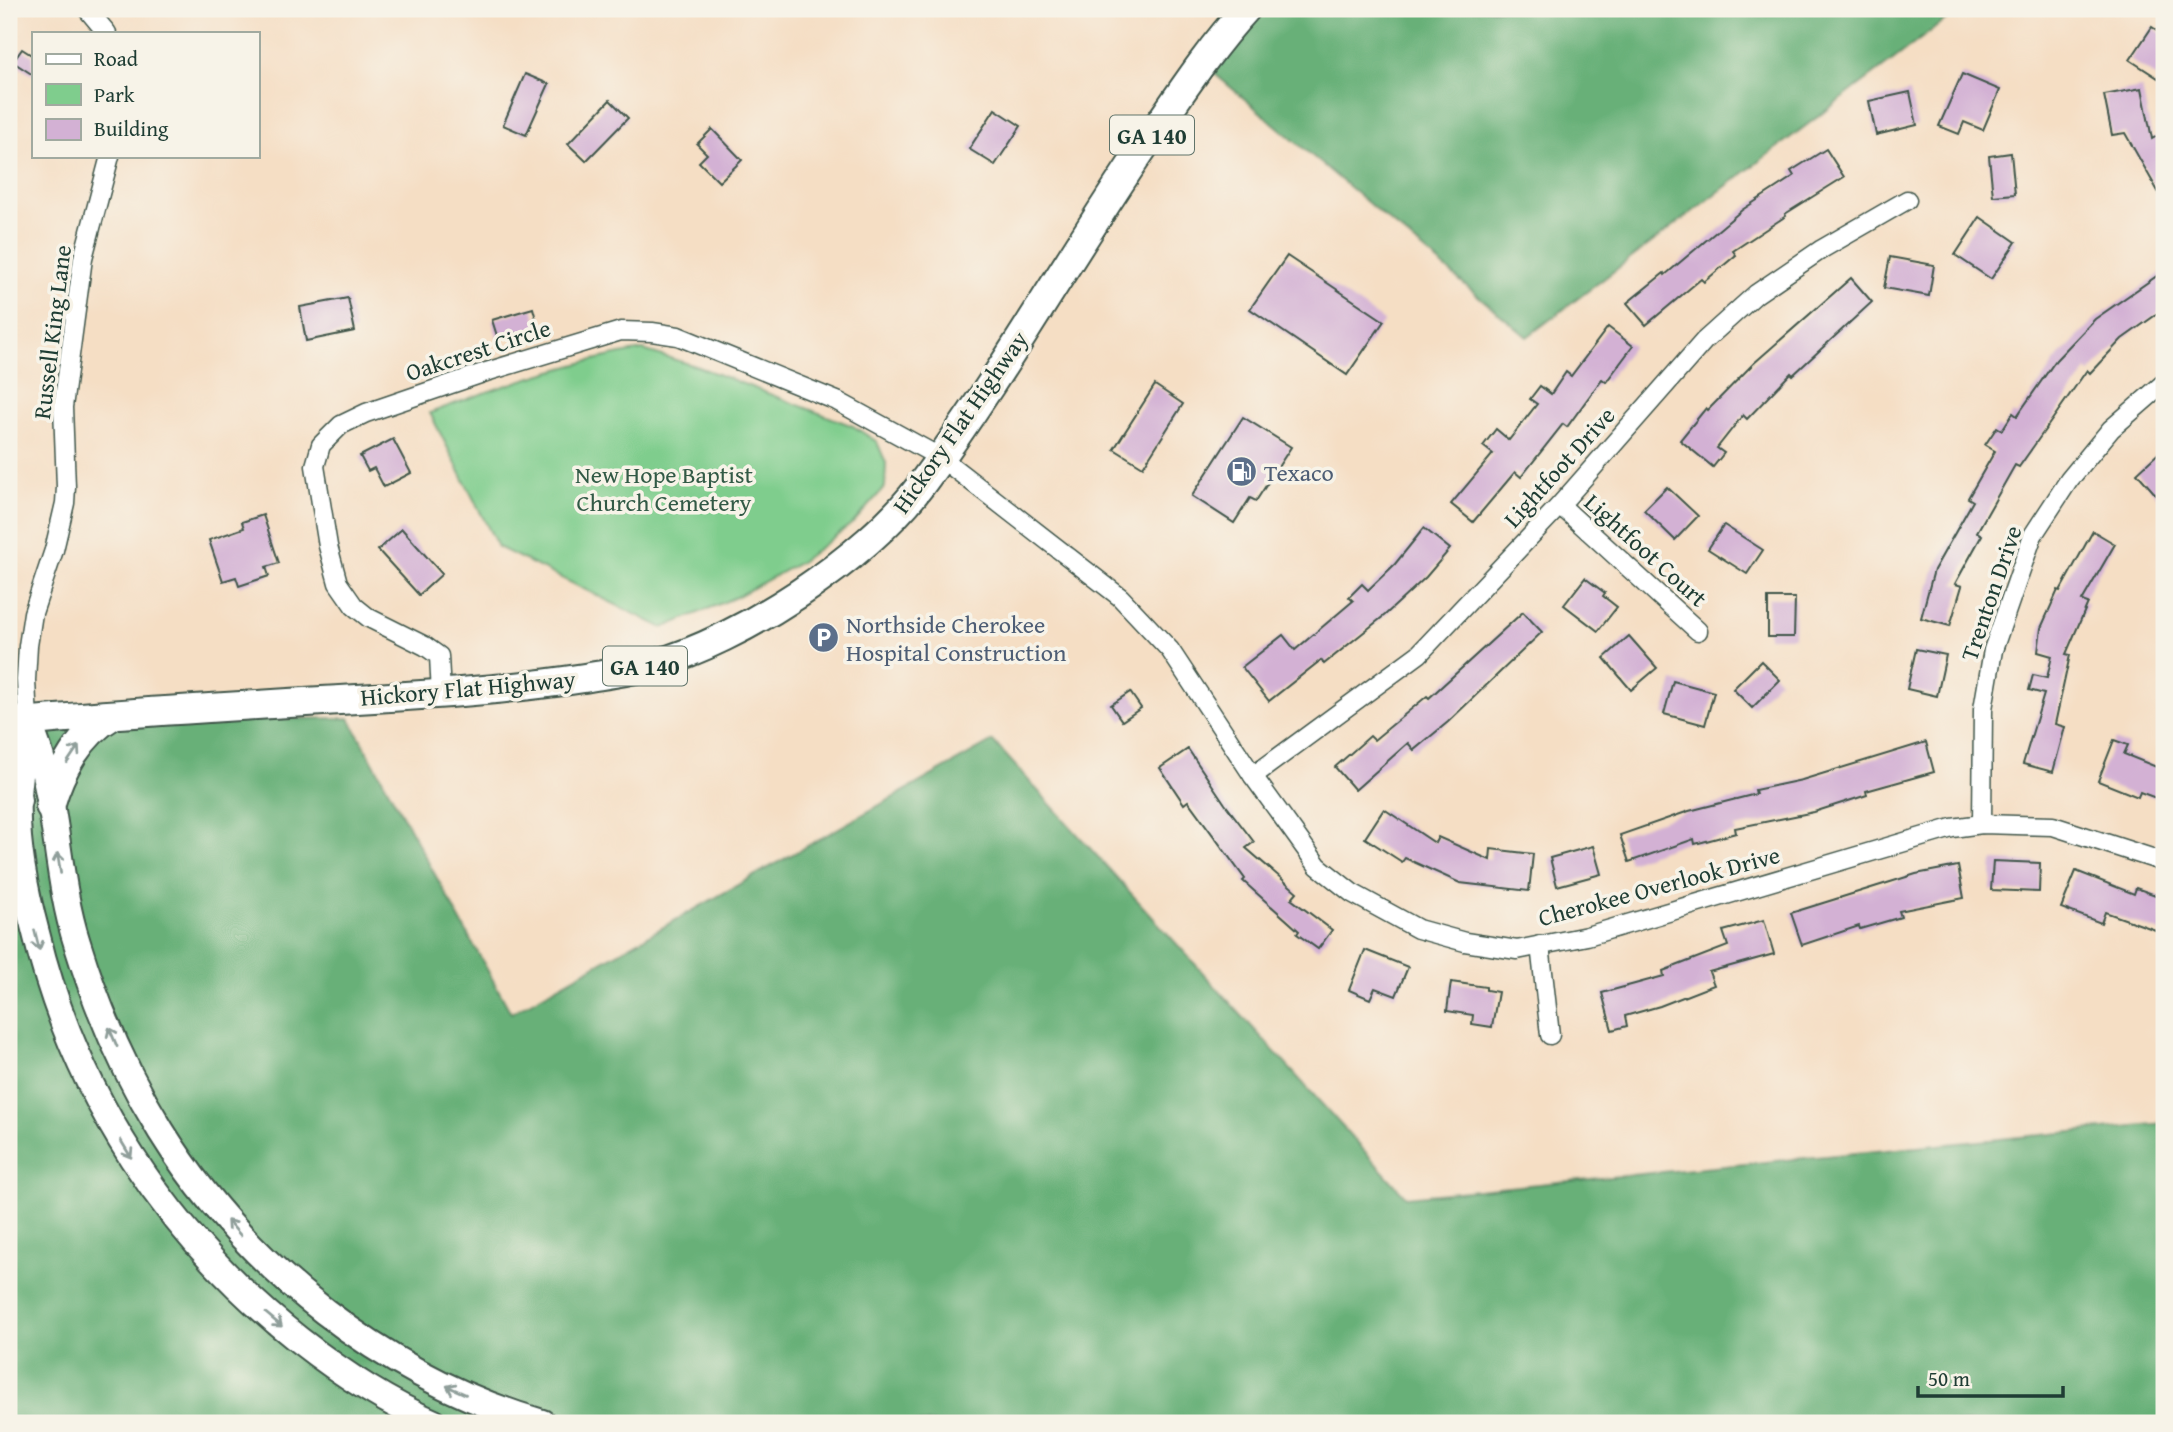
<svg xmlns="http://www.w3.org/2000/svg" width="2173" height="1432" viewBox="0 0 2173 1432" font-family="'Gentium Book Plus',serif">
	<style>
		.green { fill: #7fcd8d; stroke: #4f8560; stroke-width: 2 }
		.forest { fill: #67b078; stroke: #437656; stroke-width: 2 }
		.building { fill: #d3b1d4 }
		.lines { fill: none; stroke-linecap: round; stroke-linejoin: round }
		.street-casing { stroke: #3f554a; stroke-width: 21 }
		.secondary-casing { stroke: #3f554a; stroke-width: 30 }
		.primary-casing { stroke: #3f554a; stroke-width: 32 }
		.street { stroke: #fff; stroke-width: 18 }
		.secondary { stroke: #fff; stroke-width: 26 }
		.primary { stroke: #fff; stroke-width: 28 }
		.oneway { stroke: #8f9e9a }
		.labels { text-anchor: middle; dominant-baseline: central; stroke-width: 7; stroke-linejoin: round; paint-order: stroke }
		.shield { fill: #f7f3e8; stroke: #60746a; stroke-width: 2 }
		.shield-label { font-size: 23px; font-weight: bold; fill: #1f3d34 }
		.street-label { font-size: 24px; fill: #1f3d34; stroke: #f7f3e8 }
		.service-label { font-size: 24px; fill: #4e5e75; stroke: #f7f3e8; text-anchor: start }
		.park-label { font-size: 24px; fill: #325a46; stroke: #f7f3e8 }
	</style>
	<rect width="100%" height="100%" fill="#f7f3e8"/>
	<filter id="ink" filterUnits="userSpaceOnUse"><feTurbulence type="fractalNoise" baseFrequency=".0143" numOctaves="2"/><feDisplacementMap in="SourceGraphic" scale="14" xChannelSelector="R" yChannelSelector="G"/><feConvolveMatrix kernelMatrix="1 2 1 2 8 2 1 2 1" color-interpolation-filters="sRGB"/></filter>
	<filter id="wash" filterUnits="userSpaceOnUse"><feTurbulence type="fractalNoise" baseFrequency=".00686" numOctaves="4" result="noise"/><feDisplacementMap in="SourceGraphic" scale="28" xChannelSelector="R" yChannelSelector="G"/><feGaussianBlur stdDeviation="1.57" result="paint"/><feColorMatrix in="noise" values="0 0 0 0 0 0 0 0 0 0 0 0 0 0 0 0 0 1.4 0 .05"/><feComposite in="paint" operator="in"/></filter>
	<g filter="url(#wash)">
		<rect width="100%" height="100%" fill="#f5dec4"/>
		<path class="green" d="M643 350 699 367 853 426 877 442 886 463 885 487 854 522 799 563 736 597 663 628 498 547 430 413C499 386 570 362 643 350Z"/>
		<g class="forest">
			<path d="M1238 9H1960L1527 337 1202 63Z"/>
			<path d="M349 718 511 1013 993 741 1406 1197 2164 1123V1423H9V724L28 722Z"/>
		</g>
		<g id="blocks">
			<g class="building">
				<path d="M2152 27 2164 35V68L2158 78 2130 60Z"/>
				<path d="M22 49 33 56V75L13 62Z"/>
				<path d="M525 74 549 84 526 135 503 125Z"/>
				<path d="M1962 74 2000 90 1983 130 1964 122 1959 134 1939 126Z"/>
				<path d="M2142 88 2152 139 2164 132V202L2125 133 2112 135 2104 95Z"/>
				<path d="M1910 92 1917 125 1876 135 1869 101Z"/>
				<path d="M610 100 628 118 586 161 568 144Z"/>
				<path d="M995 109 1021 126 995 165 969 149Z"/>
				<path d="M712 129 742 160 719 182 699 162 707 154 697 144Z"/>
				<path d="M1826 149 1844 177 1785 214 1786 216 1733 251 1736 255 1704 282 1701 279 1646 325 1627 303 1664 273 1665 275 1742 210 1794 176 1791 171Z"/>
				<path d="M2011 153 2015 194 1993 196 1989 156Z"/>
				<path d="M1980 217 2016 242 1991 279 1955 255Z"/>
				<path d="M1287 256 1384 321 1347 375 1250 309Z"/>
				<path d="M1890 257 1934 265 1929 296 1884 288Z"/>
				<path d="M2164 271V309L2122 339 2090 373 2087 370 2019 467 2015 465 1977 532 1982 535 1955 584 1962 586 1950 626 1921 618 1934 570 1973 501 1968 498 1995 451 1985 445 1997 427 2002 430 2013 413 2017 416 2056 360 2095 319Z"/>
				<path d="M1851 278 1872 302 1793 375 1791 373 1747 419 1743 415 1717 448 1724 453 1713 467 1680 440 1706 408 1708 410 1753 364Z"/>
				<path d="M348 298 355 331 306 341 300 307Z"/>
				<path d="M533 308 538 327 533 328 536 336 520 341 517 333 498 339 492 320Z"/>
				<path d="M1608 327 1633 346 1606 382 1602 379 1567 427 1563 424 1521 477 1515 472 1473 522 1451 504 1493 454 1483 446 1496 429 1509 440 1537 404 1530 399 1540 386 1551 394 1566 372 1571 376Z"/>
				<path d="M1155 385 1183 404 1143 467 1114 449Z"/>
				<path d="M1243 417 1291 447 1256 501 1250 498 1234 523 1192 496Z"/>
				<path d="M393 439 411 473 384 487 374 468 368 471 360 456Z"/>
				<path d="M2164 448V504L2137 473Z"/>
				<path d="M1667 487 1698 516 1675 540 1644 510Z"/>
				<path d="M263 515 279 563 266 567 269 576 239 586 236 577 223 581 209 540 244 528 242 522Z"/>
				<path d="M1724 525 1763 550 1747 574 1708 549Z"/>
				<path d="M1424 528 1450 549 1426 577 1385 615 1324 664 1321 660 1269 701 1242 667 1283 635 1295 650 1353 601 1349 597 1362 584 1368 590 1395 564Z"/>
				<path d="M402 529 442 574 419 595 378 550Z"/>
				<path d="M2093 531 2115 544 2082 601 2088 603 2066 654 2070 655 2055 724 2065 727 2053 772 2023 764 2044 694 2029 690 2033 675 2047 678 2052 656 2038 652 2041 628 2058 590 2060 591Z"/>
				<path d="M1585 578 1605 593 1603 596 1617 607 1598 631 1564 605Z"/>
				<path d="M1768 598H1795L1794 637H1768Z"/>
				<path d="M1523 612 1542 632 1448 722 1414 750 1408 743 1355 790 1335 767 1370 736 1374 740 1427 696 1429 698Z"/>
				<path d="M1629 636 1657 668 1631 690 1604 658Z"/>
				<path d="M1916 649 1946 655 1937 696 1907 689Z"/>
				<path d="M1761 661 1780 680 1752 708 1733 689Z"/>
				<path d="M1673 681 1714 692 1705 725 1664 714Z"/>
				<path d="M1130 692 1141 708 1122 721 1111 705Z"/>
				<path d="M2114 740 2128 745 2124 754 2164 770V801L2140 792 2138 797 2098 781Z"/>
				<path d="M1926 742 1934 772 1866 791 1867 795 1814 812 1735 828 1736 833 1695 844 1694 839 1629 862 1620 835 1689 811 1756 794 1755 790 1802 780Z"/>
				<path d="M1188 749 1225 804 1254 842 1246 848 1297 892 1291 899 1332 930 1318 949 1297 934 1299 931 1243 881 1245 879 1188 801 1184 804 1160 768Z"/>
				<path d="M1384 809 1435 843 1438 837 1490 860 1491 849 1533 854 1529 891 1460 883 1405 858 1402 862 1365 838Z"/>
				<path d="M1593 846 1601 874 1557 886 1550 858Z"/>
				<path d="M1993 861 2040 863 2039 892 1991 890Z"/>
				<path d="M1958 866 1964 898 1899 911 1901 917 1860 929 1859 926 1802 945 1791 913 1916 874Z"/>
				<path d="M2076 871 2134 894 2136 888 2164 898V933L2105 912 2101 923 2061 908Z"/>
				<path d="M1764 920 1774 954 1709 972 1714 985 1660 1006 1625 1016 1627 1026 1612 1030 1602 993 1664 976 1663 971 1728 946 1723 931Z"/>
				<path d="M1365 950 1408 967 1396 996 1375 988 1370 999 1349 990Z"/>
				<path d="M1451 982 1486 987V990L1498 992 1492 1027 1472 1024 1473 1015 1447 1011Z"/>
			</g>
		</g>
	</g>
	<g filter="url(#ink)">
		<use href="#blocks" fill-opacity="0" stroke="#3f554a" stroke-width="2"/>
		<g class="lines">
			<defs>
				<g id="street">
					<path d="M87 9 107 33"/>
					<path d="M1560 505 1698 631"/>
					<path d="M441 694 439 656 425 646 369 618 354 606 338 583 328 546 315 466 321 445 341 425 366 413 486 372 621 331 652 332 678 336 837 401 941 458 1120 597 1170 650 1253 776 1318 866 1352 893 1418 929 1465 942 1517 950 1587 936 1952 828 1982 824 2053 826 2164 862"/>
					<path d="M28 722 26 680 28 646 33 613 54 550 65 503 66 487 63 407 83 258 110 156"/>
					<path d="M1253 776 1419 654 1560 505 1704 341 1756 294 1822 249 1907 200"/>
					<path d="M1982 824 1983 709 1993 650 2033 535 2069 480 2111 429 2164 383"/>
					<path d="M1540 945 1550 1035"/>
				</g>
				<g id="secondary">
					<path d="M28 722C33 735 39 748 42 762 58 821 58 884 77 943 97 1008 125 1073 161 1131 246 1268 386 1378 542 1423"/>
					<path d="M28 723C23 748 18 772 17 797 15 840 25 892 36 933 75 1095 168 1237 299 1340 340 1372 385 1402 434 1423"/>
				</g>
				<g id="primary">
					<path d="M9 723C130 712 252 705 374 698 445 694 514 689 584 678 607 674 630 671 652 665 741 640 866 559 921 485 1005 372 1073 249 1153 133 1182 91 1211 47 1246 9"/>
					<path d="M9 786 17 800"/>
					<path d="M50 806C60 770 80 734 113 715"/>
				</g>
			</defs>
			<use href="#street" class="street-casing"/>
			<use href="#secondary" class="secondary-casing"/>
			<use href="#primary" class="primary-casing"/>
			<use href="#street" class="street"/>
			<use href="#secondary" class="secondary"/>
			<use href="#primary" class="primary"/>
		</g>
		<defs><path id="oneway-shaft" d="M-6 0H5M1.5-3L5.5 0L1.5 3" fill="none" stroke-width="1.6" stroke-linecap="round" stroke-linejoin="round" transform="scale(1.75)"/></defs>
		<g class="oneway">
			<use href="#oneway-shaft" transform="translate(73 754) rotate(-56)"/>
			<use href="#oneway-shaft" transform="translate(59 863) rotate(-99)"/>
			<use href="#oneway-shaft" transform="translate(37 940) rotate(76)"/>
			<use href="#oneway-shaft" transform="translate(113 1037) rotate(-113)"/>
			<use href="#oneway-shaft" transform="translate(126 1149) rotate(59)"/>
			<use href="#oneway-shaft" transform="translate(234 1228) rotate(-131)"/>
			<use href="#oneway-shaft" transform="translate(274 1320) rotate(40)"/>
			<use href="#oneway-shaft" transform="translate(456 1390) rotate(-156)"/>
		</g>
	</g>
	<defs>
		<symbol id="fuel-disc" viewBox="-11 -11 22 22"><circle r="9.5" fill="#5c6f8a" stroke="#f7f3e8"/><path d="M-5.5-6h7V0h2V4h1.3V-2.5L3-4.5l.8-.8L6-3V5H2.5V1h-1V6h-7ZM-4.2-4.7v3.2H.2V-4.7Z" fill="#fff"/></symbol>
		<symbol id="parking-disc" viewBox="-11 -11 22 22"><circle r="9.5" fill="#5c6f8a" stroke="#f7f3e8"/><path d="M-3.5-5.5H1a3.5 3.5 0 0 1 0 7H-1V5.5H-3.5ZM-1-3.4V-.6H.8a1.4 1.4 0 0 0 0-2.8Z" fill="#fff"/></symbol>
	</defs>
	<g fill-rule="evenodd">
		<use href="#fuel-disc" x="1224" y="454" width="35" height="35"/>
		<use href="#parking-disc" x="806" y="620" width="35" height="35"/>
	</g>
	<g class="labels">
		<g class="shield">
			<rect x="1110" y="115.5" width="84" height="39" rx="5"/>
			<rect x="603" y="646.5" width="84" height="39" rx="5"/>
		</g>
		<g class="shield-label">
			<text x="1152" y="135">GA 140</text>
			<text x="645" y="666">GA 140</text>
		</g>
		<g class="street-label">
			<text transform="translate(52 332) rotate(-83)">Russell King Lane</text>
			<text transform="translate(478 350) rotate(-18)">Oakcrest Circle</text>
			<text transform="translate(960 422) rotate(-55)">Hickory Flat Highway</text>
			<text transform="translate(1559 467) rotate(-48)">Lightfoot Drive</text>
			<text transform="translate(1646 550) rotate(42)">Lightfoot Court</text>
			<text transform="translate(1991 593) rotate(-71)">Trenton Drive</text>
			<text transform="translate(468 688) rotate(-5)">Hickory Flat Highway</text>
			<text transform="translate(1659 886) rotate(-15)">Cherokee Overlook Drive</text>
		</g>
		<g class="service-label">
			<text x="1264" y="472">Texaco</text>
			<text x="846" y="624">Northside Cherokee<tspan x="846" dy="28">Hospital Construction</tspan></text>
		</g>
		<g class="park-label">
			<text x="664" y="474">New Hope Baptist<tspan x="664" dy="28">Church Cemetery</tspan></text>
		</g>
	</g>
	<rect width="2173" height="1432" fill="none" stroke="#f7f3e8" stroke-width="35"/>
	<rect x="32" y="32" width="228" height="126" fill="#f7f3e8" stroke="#a1aaa0" stroke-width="2"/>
	<rect x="46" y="54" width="35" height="10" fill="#ffffff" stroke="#a1aaa0" stroke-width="2"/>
	<text x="94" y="66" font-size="21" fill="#1f3d34">Road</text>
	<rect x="46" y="84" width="35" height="21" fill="#7fcd8d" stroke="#a1aaa0" stroke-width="2"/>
	<text x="94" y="102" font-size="21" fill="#1f3d34">Park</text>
	<rect x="46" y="119" width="35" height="21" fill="#d3b1d4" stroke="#a1aaa0" stroke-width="2"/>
	<text x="94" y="136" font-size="21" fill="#1f3d34">Building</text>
	<path d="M1918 1386v10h145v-10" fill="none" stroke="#1f3d34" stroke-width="3.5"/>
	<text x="1928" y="1386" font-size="21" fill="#1f3d34" stroke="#f7f3e8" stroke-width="5" paint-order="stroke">50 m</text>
</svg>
